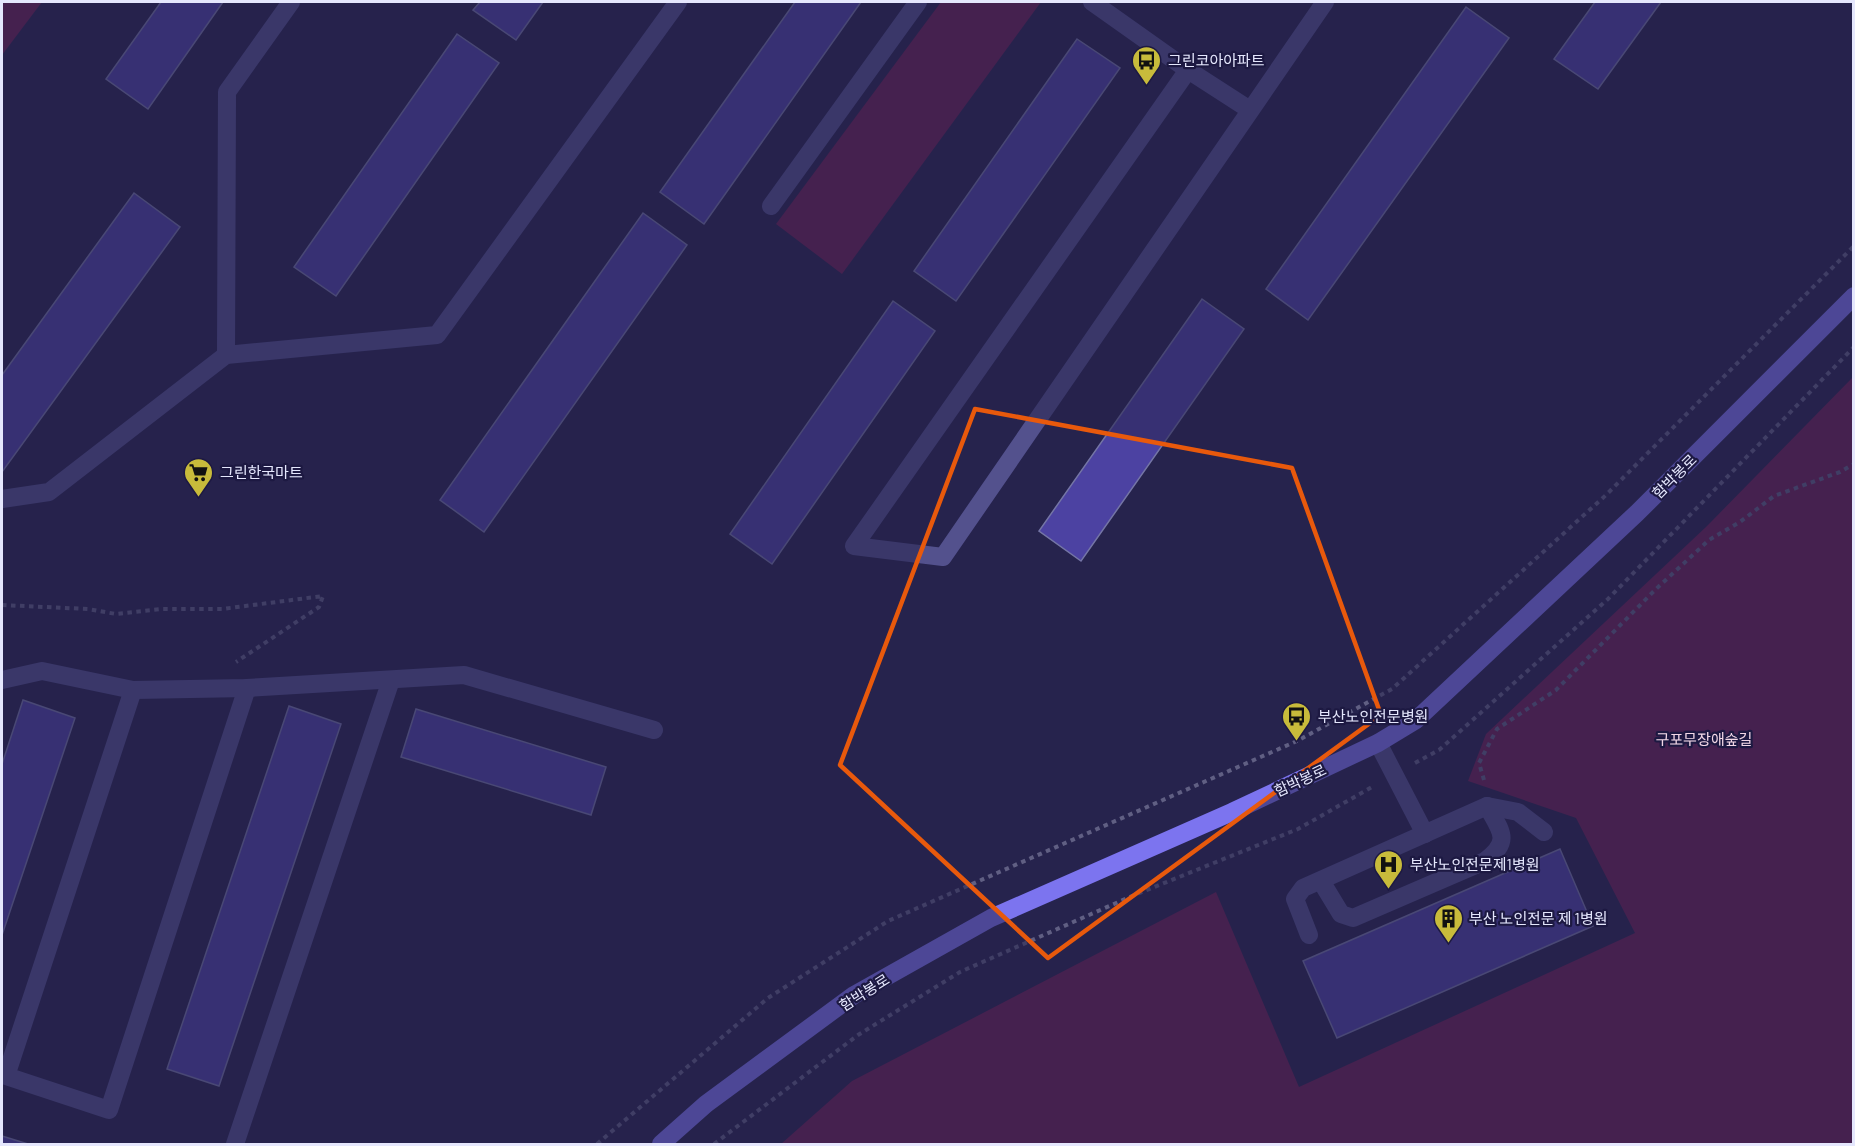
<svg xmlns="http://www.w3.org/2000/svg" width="1855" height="1146" viewBox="0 0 1855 1146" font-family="Barlow,'Noto Sans KR',sans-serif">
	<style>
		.green { fill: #6a2052 }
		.building { fill: #4c42a2; stroke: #7475a6; stroke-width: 1.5 }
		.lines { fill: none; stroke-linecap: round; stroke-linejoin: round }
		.path { stroke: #605f83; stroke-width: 4; stroke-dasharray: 4.5 4.5; stroke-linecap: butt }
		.minor { stroke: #53518d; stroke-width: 18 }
		.major { stroke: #7c74ef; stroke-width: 18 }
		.marked { fill: none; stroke: #e8590c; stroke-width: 4.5; stroke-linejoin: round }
		.labels { text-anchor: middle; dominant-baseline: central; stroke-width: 4.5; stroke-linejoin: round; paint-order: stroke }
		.poi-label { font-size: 15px; fill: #e5e7fd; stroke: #1d1942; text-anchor: start }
		.street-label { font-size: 15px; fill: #e5e7fd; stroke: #1d1942 }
		.park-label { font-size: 15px; fill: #f2d7e6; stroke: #1d1942 }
	</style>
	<rect width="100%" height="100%" fill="#26234d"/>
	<g class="green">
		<path d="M2 2H42L2 55Z"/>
		<path d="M941 2H1041L842 274 776 224Z"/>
		<path d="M1853 377V1144H781L852 1081 1216 892 1299 1087 1635 933 1576 818 1468 781 1486 734 1707 526Z"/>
	</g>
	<g class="building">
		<path d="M161 2H223L148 109 106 79Z"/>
		<path d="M480 2H543L516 40 473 10Z"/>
		<path d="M795 2H861L704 224 660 192Z"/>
		<path d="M1595 2H1661L1598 89 1554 59Z"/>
		<path d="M1466 7 1509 38 1308 320 1266 289Z"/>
		<path d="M457 34 499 63 336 296 294 267Z"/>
		<path d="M1077 39 1120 68 956 301 914 271Z"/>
		<path d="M134 193 180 227 2 472V375Z"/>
		<path d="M643 213 687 245 484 532 440 500Z"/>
		<path d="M1202 299 1244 329 1081 561 1039 531Z"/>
		<path d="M893 301 935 331 772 564 730 534Z"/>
		<path d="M23 700 75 718 2 935V764Z"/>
		<path d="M289 706 341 724 219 1086 167 1069Z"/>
		<path d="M416 709 606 767 591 815 401 757Z"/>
		<path d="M1560 849 1593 926 1337 1038 1303 961Z"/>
		<path d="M2 1136 28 1144H2Z"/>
	</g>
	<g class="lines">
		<g class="path">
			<path d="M2 605 88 609 116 614 162 609H222L323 596 319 607 236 662"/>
			<path d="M1415 763 1439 750 1608 599 1854 347"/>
			<path d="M1484 780 1479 763 1497 729 1556 690 1656 589 1709 540 1740 522 1774 496 1840 472 1854 464"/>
			<path d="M597 1144 768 998 888 921 1297 741 1392 689 1606 495 1854 246"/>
			<path d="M714 1144 858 1035 960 972 1132 896 1298 829 1372 787"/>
		</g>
		<g class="minor">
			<path d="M1092 2 1188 70 854 546 943 557 1325 2"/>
			<path d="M1188 70 1250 110"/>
			<path d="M771 206 918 2"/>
			<path d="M226 355 227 92 291 2"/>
			<path d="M2 499 49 492 226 355 437 335 678 2"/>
			<path d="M2 680 42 671 133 690 247 688 464 675 654 730"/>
			<path d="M133 690 6 1076 109 1110 247 688"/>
			<path d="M1378 743 1425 834"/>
			<path d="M1321 881 1341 914 1353 918 1485 861C1512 841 1501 831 1487 806"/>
			<path d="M1309 935 1295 899 1303 888 1487 806 1518 812 1544 832"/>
			<path d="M235 1144 391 680"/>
		</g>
		<path class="major" d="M661 1144 706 1104 854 995 991 918 1232 812 1378 743 1416 720 1637 513 1854 296"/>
	</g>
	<path d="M0 0H1855V1146H0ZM975 409 1292 468 1381 715 1048 958 840 765Z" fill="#26234d" fill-opacity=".55" fill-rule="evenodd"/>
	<path class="marked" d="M975 409 1292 468 1381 715 1048 958 840 765Z"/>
	<defs>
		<symbol id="bus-pin" viewBox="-11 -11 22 30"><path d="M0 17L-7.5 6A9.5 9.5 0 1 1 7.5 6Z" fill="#c8bb3b" stroke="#1d1942"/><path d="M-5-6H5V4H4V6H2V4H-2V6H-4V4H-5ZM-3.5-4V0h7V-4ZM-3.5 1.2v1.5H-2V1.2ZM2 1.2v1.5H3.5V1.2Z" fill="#111"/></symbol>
		<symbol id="supermarket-pin" viewBox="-11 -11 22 30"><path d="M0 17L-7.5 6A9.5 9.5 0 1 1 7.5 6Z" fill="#c8bb3b" stroke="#1d1942"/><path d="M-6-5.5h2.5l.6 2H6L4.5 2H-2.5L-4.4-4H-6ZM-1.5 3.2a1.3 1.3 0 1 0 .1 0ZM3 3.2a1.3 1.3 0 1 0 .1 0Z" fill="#111"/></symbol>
		<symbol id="hospital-pin" viewBox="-11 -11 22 30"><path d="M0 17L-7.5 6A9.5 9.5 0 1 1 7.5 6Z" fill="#c8bb3b" stroke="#1d1942"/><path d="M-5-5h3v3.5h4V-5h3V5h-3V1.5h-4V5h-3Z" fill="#111"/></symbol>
		<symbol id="building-pin" viewBox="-11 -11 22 30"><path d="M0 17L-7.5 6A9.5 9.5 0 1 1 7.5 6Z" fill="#c8bb3b" stroke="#1d1942"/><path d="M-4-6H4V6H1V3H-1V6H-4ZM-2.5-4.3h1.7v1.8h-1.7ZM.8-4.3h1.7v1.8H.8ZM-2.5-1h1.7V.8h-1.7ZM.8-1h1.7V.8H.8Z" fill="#111"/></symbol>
	</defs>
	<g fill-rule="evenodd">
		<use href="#bus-pin" x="1130" y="44" width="33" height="45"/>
		<use href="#supermarket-pin" x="182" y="456" width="33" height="45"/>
		<use href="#bus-pin" x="1280" y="700" width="33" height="45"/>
		<use href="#hospital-pin" x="1372" y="848" width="33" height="45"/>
		<use href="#building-pin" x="1432" y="902" width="33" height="45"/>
	</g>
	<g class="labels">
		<g class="poi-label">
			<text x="1168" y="60">그린코아아파트</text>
			<text x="220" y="472">그린한국마트</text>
			<text x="1318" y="716">부산노인전문병원</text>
			<text x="1410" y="864">부산노인전문제1병원</text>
			<text x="1469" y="918">부산 노인전문 제 1병원</text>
		</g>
		<g class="street-label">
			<text transform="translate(1674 476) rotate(-45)">함박봉로</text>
			<text transform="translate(1300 780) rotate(-25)">함박봉로</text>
			<text transform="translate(864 992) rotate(-32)">함박봉로</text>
		</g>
		<g class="park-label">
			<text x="1704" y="739">구포무장애숲길</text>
		</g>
	</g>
	<rect width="1855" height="1146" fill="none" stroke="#e5e7fd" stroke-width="6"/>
</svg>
